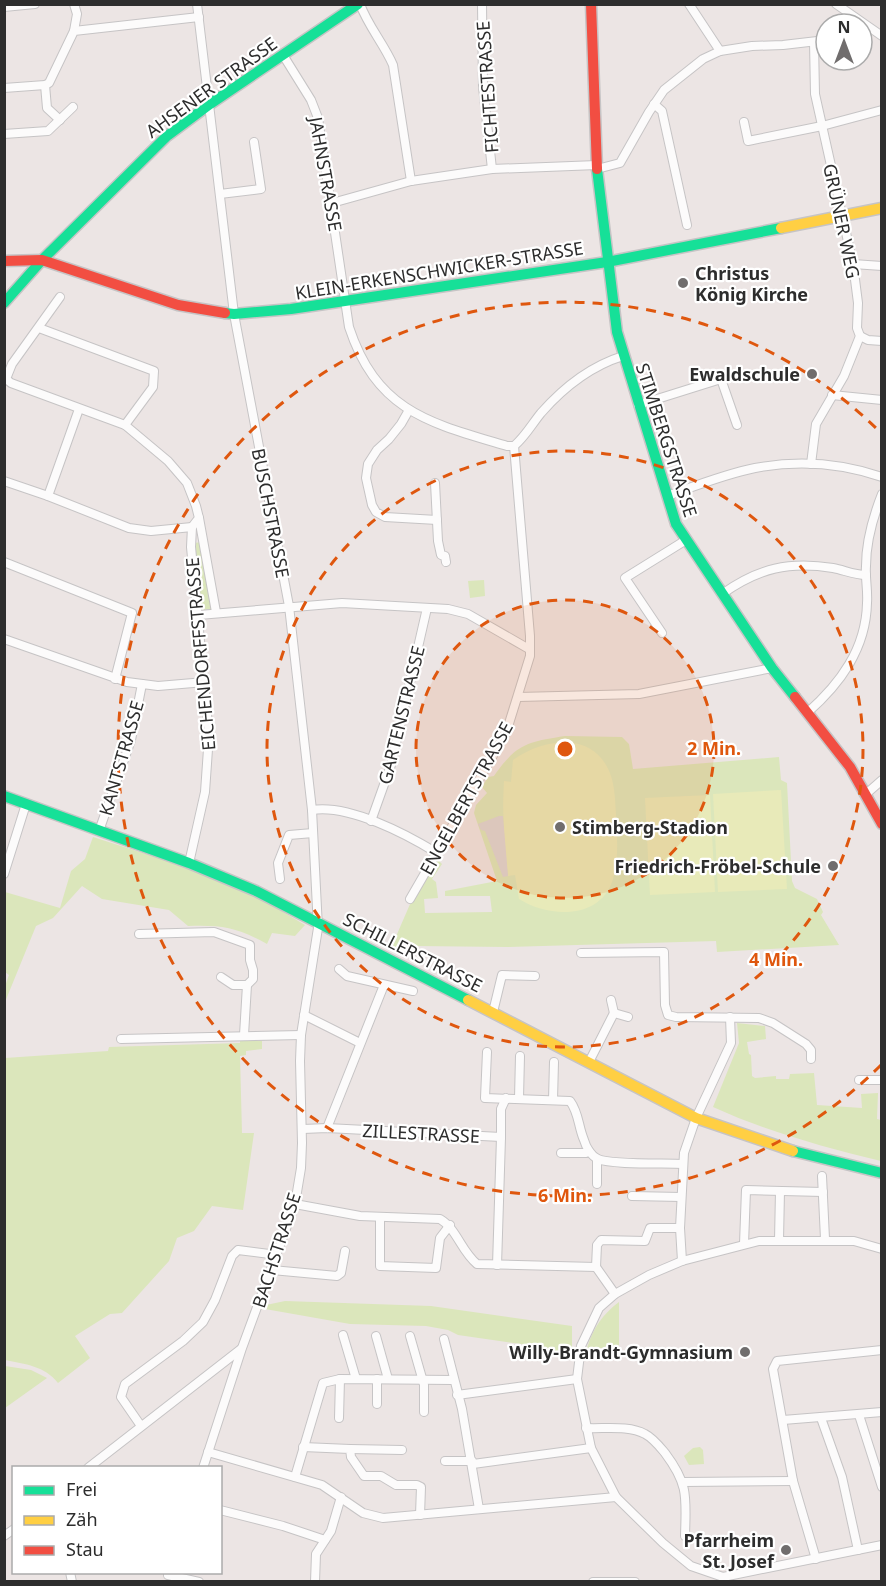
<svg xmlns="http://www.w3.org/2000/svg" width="886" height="1586" viewBox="0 0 886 1586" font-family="'Noto Sans',sans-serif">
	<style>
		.green { fill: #dbe6bb }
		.pitch { fill: #e8eab9 }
		.plaza { fill: #dcd6d4 }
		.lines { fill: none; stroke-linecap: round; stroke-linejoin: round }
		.street-casing { stroke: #c6c4c5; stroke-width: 10 }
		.fast-casing { stroke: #c6c4c5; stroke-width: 13 }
		.slow-casing { stroke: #c6c4c5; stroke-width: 13 }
		.jam-casing { stroke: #c6c4c5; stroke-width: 13 }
		.street { stroke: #fcfbfb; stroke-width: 8 }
		.fast { stroke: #16e098; stroke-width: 10 }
		.slow { stroke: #ffcf43; stroke-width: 10 }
		.jam { stroke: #f24e42; stroke-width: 10 }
		.ring { fill: none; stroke: #df570e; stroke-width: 3; stroke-dasharray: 10 8 }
		.poi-dot { fill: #706d6d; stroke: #fff; stroke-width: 2 }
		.labels { text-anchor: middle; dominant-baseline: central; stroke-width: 4.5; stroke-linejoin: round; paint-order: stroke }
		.street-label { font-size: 18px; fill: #2d2d2d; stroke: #fff }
		.poi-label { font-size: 18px; font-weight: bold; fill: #2d2d2d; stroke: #fff; text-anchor: end }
		.centre { fill: #df570e; stroke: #fff; stroke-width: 3 }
		.ring-label { font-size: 18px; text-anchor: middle; font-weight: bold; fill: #df570e; stroke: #fff; stroke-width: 4.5; stroke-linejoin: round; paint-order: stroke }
	</style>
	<rect width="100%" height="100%" fill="#ece5e4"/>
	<g class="green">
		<path d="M202 542 212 609 201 610 194 543Z"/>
		<path d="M484 580 485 596 470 598 468 581Z"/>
		<path d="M565 736 622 737 629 744 633 769 779 757 781 780 787 783 792 881 795 888 817 899 823 912 821 915 839 945 717 952 716 941 508 947 414 946 410 957 391 948 417 888 438 860 442 864 432 879 436 882 438 898 424 899 425 913 492 912 490 896H445V891L497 881 474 813 476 805 487 793 482 787 488 777 494 776C516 744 527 742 565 736Z"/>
		<path d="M93 837 193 869 258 897 305 925 295 936 272 933 267 944C236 927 222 925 188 926L169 910 102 899 82 886 53 918 36 926 5 1002V986L9 975 5 972V892L60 908 71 871 85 859Z"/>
		<path d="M737 1023 765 1026 766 1039 747 1042 749 1054 751 1055 752 1076 755 1078 776 1076V1079H789L790 1074 814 1073 817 1105 862 1108 861 1094 878 1093 877 1119 881 1120V1161C823 1147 768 1132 713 1107L739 1043Z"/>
		<path d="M240 1041H262V1049L246 1051V1055L240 1056 242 1133H254L243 1210 212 1206 194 1231 177 1238 169 1261 122 1313 110 1314 75 1336 90 1358 58 1383C45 1366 25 1364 5 1360V1058L108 1051 109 1047 240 1043Z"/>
		<path d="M285 1301 431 1306 572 1326V1355L521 1344 458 1335 448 1330 426 1326 350 1324 265 1309 266 1305Z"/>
		<path d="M619 1302V1348H587C593 1328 603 1314 619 1302Z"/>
		<path d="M5 1366 31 1370 47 1378 5 1408Z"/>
		<path d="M700 1447 703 1450 704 1464 689 1465 684 1456 693 1448Z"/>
	</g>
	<g class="pitch">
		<path d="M569 742C585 744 598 751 606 765 615 779 615 799 616 815 617 835 619 860 613 879 601 920 549 918 519 899L515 875 508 876C504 845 502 813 504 781L511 782 513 760C530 748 548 742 569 742Z"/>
		<path d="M781 790 787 889 718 892 713 794Z"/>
		<path d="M710 795 715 892 650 895 645 798Z"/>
	</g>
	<path class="plaza" d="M499 816H503L508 876 503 877 485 831 481 830 478 824Z"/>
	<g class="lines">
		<defs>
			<g id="street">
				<path d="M74 4 77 14 74 31"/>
				<path d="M197 4 234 314 289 606 312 810 318 928 301 1035 300 1061 302 1143 301 1168 295 1204 242 1348 203 1468"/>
				<path d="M360 4C368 26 384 44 393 65L411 181"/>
				<path d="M482 4 483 87 492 169"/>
				<path d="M689 4 720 51"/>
				<path d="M836 4 882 36"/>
				<path d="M4 7 35 4"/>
				<path d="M283 55 311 100 318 118 349 327C377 412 430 423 507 446H514C525 437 532 424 541 413 563 388 591 366 623 356"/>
				<path d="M45 85 47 108 60 120"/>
				<path d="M4 88 45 85 49 83 74 31 199 17"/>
				<path d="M654 104 662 111 687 225"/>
				<path d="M744 122 748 141 822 126 882 110"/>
				<path d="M4 134 48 131 73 107"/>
				<path d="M597 169 620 163 649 112 664 90 703 59 720 51 752 46 783 45 826 40"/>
				<path d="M220 194 261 189 254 142"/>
				<path d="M332 203 411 181 492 169 597 165"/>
				<path d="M853 264 882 266"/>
				<path d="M60 297 12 364 6 379 11 383 125 425 168 461 187 483 196 506 199 518 192 527 191 547 209 735 205 792 189 863"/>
				<path d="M39 328 154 371 153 387 125 425"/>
				<path d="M860 336 868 340 882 341"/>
				<path d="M832 395 882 400"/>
				<path d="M638 405 721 379 737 425"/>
				<path d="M409 410 401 424 389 439 377 450 368 464 366 478 372 505 376 512 385 517 437 520"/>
				<path d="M811 464 816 424 844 376 860 336 857 328 858 303 853 264 815 94 814 42"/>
				<path d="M4 481 48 496 129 528 151 531 192 527"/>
				<path d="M435 483 438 541 441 555 445 556 446 562"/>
				<path d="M48 496 79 409"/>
				<path d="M667 496C695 486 725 474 755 468 797 460 841 463 882 477"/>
				<path d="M199 518 216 612"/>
				<path d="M4 562 132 613 115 679"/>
				<path d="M722 594C759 568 789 561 833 568 844 570 854 575 866 575"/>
				<path d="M199 615 342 603 448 609 468 614 529 649"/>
				<path d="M662 633 625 578 686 540"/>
				<path d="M4 639 127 682 158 686 205 682"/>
				<path d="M518 697 639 694 772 668"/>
				<path d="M807 713C840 684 866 649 867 603 868 590 865 578 866 566 866 540 873 517 882 494"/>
				<path d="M866 794 882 780"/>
				<path d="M312 810C349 804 406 834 437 853"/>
				<path d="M371 821 391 765 427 608"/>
				<path d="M99 831 131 740 142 684"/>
				<path d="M4 874 26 804"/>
				<path d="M280 879 278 863 289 835 313 833"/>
				<path d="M410 899 506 733 530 656V636L514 446"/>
				<path d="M139 934 214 932 250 945V960L253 970V979L247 985"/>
				<path d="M581 953 664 952 665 1005 668 1015 676 1017 759 1018 773 1023 806 1044 811 1050V1059"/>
				<path d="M339 969 347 976 413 991"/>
				<path d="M221 977 233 985H247L244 1035"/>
				<path d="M611 1000 614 1013"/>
				<path d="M493 1012 502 975 535 976"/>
				<path d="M304 1015 360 1043"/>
				<path d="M121 1039 301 1035"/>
				<path d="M487 1052 485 1098 570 1101C579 1113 578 1126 584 1140 586 1147 591 1156 598 1159 612 1165 665 1163 683 1164"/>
				<path d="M589 1062 614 1013 628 1017"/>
				<path d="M859 1080H882"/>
				<path d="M519 1098 520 1056"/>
				<path d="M553 1100 554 1062"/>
				<path d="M327 1128 384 985"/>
				<path d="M303 1129 327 1128 501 1137V1109L506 1098"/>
				<path d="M561 1153H586L589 1151"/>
				<path d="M822 1176 825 1239"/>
				<path d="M597 1184V1159"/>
				<path d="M632 1196 681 1197"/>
				<path d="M295 1204 360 1216 440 1219C457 1229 461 1251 477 1264L596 1267 615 1294"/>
				<path d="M380 1217V1266L436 1268 440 1238 450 1225"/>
				<path d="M779 1240 780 1191"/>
				<path d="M744 1244 746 1190 823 1192"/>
				<path d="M882 1249 854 1241H759L682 1261 649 1275 615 1294 599 1308 581 1346 577 1379 591 1448 616 1497 663 1543 691 1566 723 1577 882 1545"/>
				<path d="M682 1261 680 1228 684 1153 696 1118 731 1043 730 1017"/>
				<path d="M497 1265 501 1137"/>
				<path d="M596 1267 597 1245 601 1240 645 1241 650 1228H680"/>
				<path d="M272 1270 337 1276 341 1273 345 1251"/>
				<path d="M343 1335 356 1379"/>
				<path d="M376 1336 388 1379"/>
				<path d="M410 1336 424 1385V1412"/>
				<path d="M444 1339 462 1409 479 1509"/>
				<path d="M457 1395 577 1379"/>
				<path d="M377 1404V1379"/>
				<path d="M859 1415 882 1487"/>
				<path d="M339 1418 340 1379"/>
				<path d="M821 1418 842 1477 858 1550"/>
				<path d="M783 1420 882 1412"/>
				<path d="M141 1426 121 1397 125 1384 183 1341 203 1322 215 1300 232 1256 238 1250 277 1255"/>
				<path d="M586 1428C604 1429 629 1425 645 1434 653 1438 660 1447 665 1453 689 1485 686 1497 685 1536"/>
				<path d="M303 1447 350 1449 351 1457 364 1476H381L396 1485H417L421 1487 420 1515"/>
				<path d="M350 1449 402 1450"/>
				<path d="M208 1452 322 1485 363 1513 383 1518 616 1497"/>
				<path d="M445 1461H472"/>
				<path d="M473 1464 591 1448"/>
				<path d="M88 1468 241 1349"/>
				<path d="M295 1477 323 1383 340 1379 453 1380"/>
				<path d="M683 1482 793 1481"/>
				<path d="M220 1510 283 1526 325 1540"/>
				<path d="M4 1536 14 1529"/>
				<path d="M816 1559 793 1481 773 1369 777 1361 882 1350"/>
				<path d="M70 1572 72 1582"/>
				<path d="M168 1575 199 1582"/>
				<path d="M315 1582 316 1554 331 1531 341 1497"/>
				<path d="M593 1582H635"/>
			</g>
			<g id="fast">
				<path d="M597 169 617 332 676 524 772 668 795 697"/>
				<path d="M4 303 42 260 167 136 210 104 358 4"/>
				<path d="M225 313 234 314 291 309 607 262 781 228"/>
				<path d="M4 796 189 863 256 891 468 1000"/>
				<path d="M793 1151 882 1173"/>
			</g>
			<g id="slow">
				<path d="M781 228 882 208"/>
				<path d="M468 1000 696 1118 793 1151"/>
			</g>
			<g id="jam">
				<path d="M591 4 597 169"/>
				<path d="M4 261 42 260 178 305 225 313"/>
				<path d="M795 697 850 767 882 824"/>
			</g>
		</defs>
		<use href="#street" class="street-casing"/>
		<use href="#fast" class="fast-casing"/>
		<use href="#slow" class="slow-casing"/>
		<use href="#jam" class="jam-casing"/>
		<use href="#street" class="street"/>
		<use href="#fast" class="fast"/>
		<use href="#slow" class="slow"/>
		<use href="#jam" class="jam"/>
	</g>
	<circle cx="565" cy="749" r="149" fill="#df570e" fill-opacity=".12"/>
	<g class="ring">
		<circle cx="565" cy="749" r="149"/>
		<circle cx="565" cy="749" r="298"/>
		<path d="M881 1065A447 447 0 1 1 881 433"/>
	</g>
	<g class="poi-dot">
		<circle cx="683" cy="283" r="6"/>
		<circle cx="812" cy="374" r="6"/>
		<circle cx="560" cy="827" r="6"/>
		<circle cx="833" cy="866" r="6"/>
		<circle cx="745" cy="1352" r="6"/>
		<circle cx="786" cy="1550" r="6"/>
	</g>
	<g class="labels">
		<g class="street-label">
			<text transform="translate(211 87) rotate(-36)">AHSENER STRASSE</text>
			<text transform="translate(487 87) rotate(-94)">FICHTESTRASSE</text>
			<text transform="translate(326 174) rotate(80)">JAHNSTRASSE</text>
			<text transform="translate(842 221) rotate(78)">GRÜNER WEG</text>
			<text transform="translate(439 270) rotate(-9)">KLEIN-ERKENSCHWICKER-STRASSE</text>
			<text transform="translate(667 440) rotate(72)">STIMBERGSTRASSE</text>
			<text transform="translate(271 513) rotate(79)">BUSCHSTRASSE</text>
			<text transform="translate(200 654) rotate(-95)">EICHENDORFFSTRASSE</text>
			<text transform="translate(401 715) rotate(-76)">GARTENSTRASSE</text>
			<text transform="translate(121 758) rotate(-74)">KANTSTRASSE</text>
			<text transform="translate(466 798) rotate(-61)">ENGELBERTSTRASSE</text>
			<text transform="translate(413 952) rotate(27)">SCHILLERSTRASSE</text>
			<text transform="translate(421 1133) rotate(3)">ZILLESTRASSE</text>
			<text transform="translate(276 1250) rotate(-72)">BACHSTRASSE</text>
		</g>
		<g class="poi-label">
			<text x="695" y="273" text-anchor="start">Christus<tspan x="695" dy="21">König Kirche</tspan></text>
			<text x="800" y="374">Ewaldschule</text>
			<text x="572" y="827" text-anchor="start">Stimberg-Stadion</text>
			<text x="821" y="866">Friedrich-Fröbel-Schule</text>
			<text x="733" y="1352">Willy-Brandt-Gymnasium</text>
			<text x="774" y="1540">Pfarrheim<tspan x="774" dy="21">St. Josef</tspan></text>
		</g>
	</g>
	<circle cx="565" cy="749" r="9" class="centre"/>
	<g class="ring-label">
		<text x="714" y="755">2 Min.</text>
		<text x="776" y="966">4 Min.</text>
		<text x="565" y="1202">6 Min.</text>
	</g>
	<rect width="886" height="1586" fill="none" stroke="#2d2d2d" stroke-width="12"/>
	<rect x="12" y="1466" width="210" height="108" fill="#ffffff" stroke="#ababab" stroke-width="1.5"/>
	<rect x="24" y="1486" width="30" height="9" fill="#16e098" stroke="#ababab" stroke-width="1.5"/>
	<text x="66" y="1496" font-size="18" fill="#2d2d2d">Frei</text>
	<rect x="24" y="1516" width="30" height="9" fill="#ffcf43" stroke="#ababab" stroke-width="1.5"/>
	<text x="66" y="1526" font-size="18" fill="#2d2d2d">Zäh</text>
	<rect x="24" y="1546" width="30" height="9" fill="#f24e42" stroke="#ababab" stroke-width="1.5"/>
	<text x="66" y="1556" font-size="18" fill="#2d2d2d">Stau</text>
	<g transform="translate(844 42)"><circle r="28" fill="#ffffff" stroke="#ababab" stroke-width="1.5"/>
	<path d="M0-4.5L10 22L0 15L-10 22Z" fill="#706d6d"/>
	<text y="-9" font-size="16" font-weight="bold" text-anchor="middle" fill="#2d2d2d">N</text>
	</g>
</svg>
